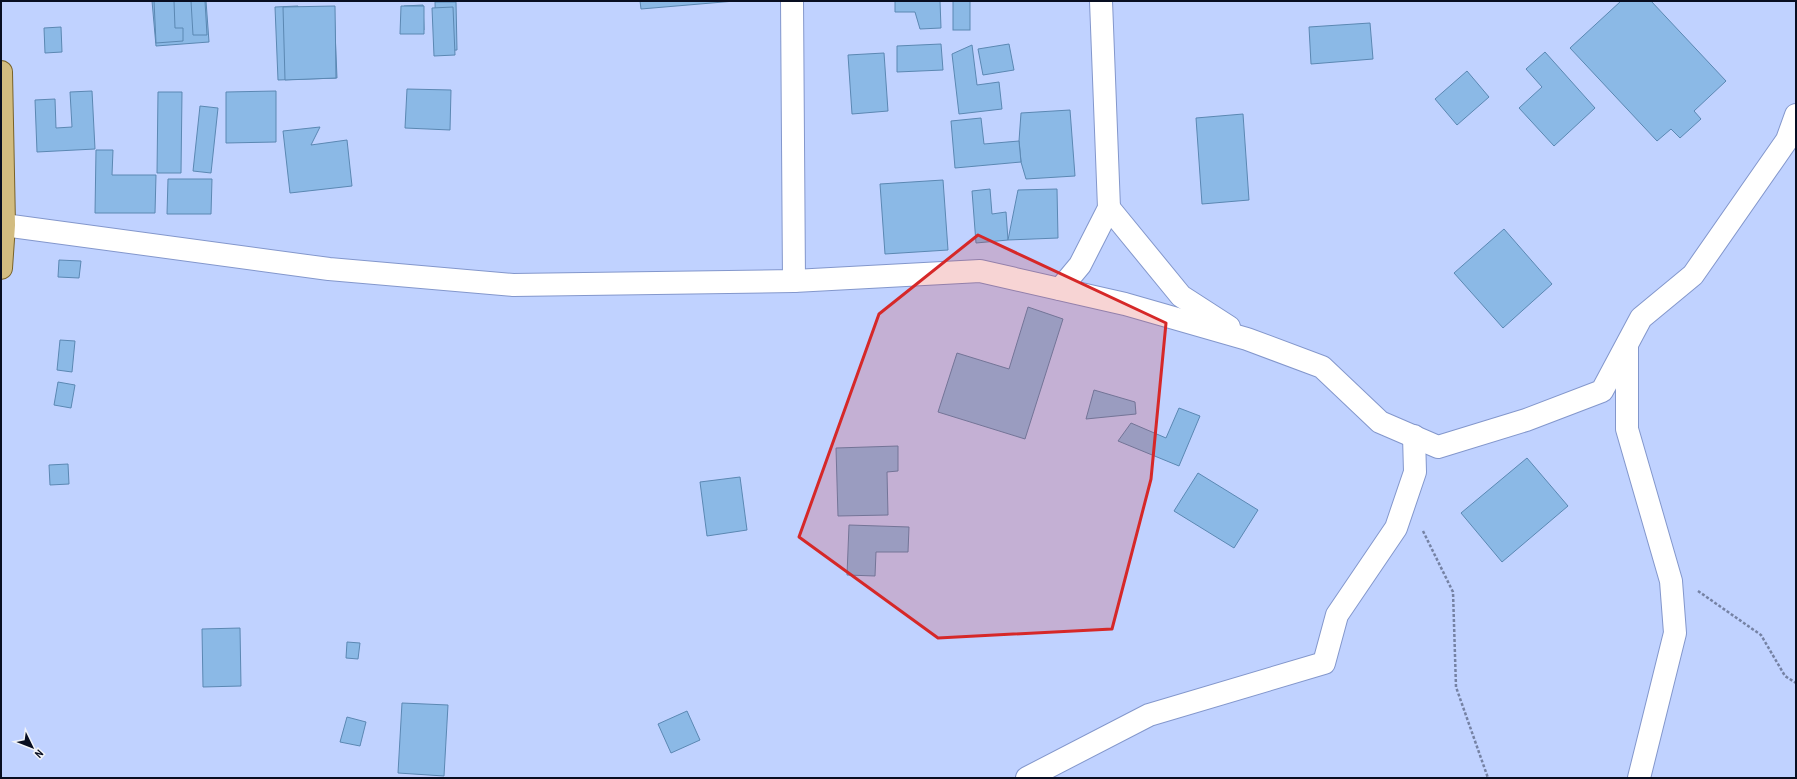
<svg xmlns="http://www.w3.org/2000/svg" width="1797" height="779" viewBox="0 0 1797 779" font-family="'Archivo Narrow',sans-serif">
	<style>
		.building { fill: #8bb9e6; stroke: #5b88b3 }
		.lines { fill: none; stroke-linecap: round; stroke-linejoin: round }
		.minor-casing { stroke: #8397cc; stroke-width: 24 }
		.major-casing { stroke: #786228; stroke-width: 24 }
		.path { stroke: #7582a4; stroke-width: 2.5; stroke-dasharray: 3 2; stroke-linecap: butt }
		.minor { stroke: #fff; stroke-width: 22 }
		.major { stroke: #d2bc80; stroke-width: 22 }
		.marked { fill: #d62828; fill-opacity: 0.2; stroke: #d62828; stroke-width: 3; stroke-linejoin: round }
	</style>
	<rect width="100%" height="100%" fill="#c0d2ff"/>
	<g class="building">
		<path d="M152 1H206L209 42 156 46Z"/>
		<path d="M154 1H174L175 28H183V41L156 43Z"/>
		<path d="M191 1H205L207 35H193Z"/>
		<path d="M640 1H735L641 9Z"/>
		<path d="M895 1H940L941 28 920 29 915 12H895Z"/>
		<rect x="953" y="1" width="17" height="29"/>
		<path d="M1621 1H1651L1726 81 1694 111 1701 119 1680 138 1671 129 1657 141 1570 48Z"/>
		<path d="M435 2H456L457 50 436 51Z"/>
		<path d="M423 5 424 30 404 31V6Z"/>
		<path d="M298 6 301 52 319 51 317 9 334 8 337 78 278 80 275 7Z"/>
		<path d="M335 6 336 78 285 80 283 7Z"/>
		<path d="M401 6H424V34H400Z"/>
		<path d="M453 7 455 55 434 56 432 8Z"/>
		<path d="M1370 23 1373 59 1311 64 1309 27Z"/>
		<path d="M61 27 62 52 45 53 44 28Z"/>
		<path d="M941 44 943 70 897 72V46Z"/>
		<path d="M1009 44 1014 70 983 75 978 49Z"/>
		<path d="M972 45 977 85 999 82 1002 109 959 114 952 54Z"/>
		<path d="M1545 52 1595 108 1554 146 1519 108 1542 87 1526 69Z"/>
		<path d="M884 53 888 111 852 114 848 55Z"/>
		<path d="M1467 71 1489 97 1457 125 1435 99Z"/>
		<path d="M407 89 451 90 450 130 405 128Z"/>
		<path d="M92 91 95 149 37 152 35 100 55 99 56 128 72 127 70 92Z"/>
		<path d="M276 91V142L226 143V92Z"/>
		<path d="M158 92H182L181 173H157Z"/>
		<path d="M200 106 218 108 211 173 193 171Z"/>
		<path d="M1070 110 1075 176 1026 179 1021 162 1019 141 1021 113Z"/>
		<path d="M1243 114 1249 200 1202 204 1196 118Z"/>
		<path d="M981 118 984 144 1019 141 1021 162 955 168 951 121Z"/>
		<path d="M320 127 311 145 347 140 352 186 290 193 283 131Z"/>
		<path d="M96 150H113L112 175H156L155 213H95Z"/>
		<path d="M168 179H212L211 214H167Z"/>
		<path d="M943 180 948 250 885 254 880 184Z"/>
		<path d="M990 189 992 214 1006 212 1008 240 976 243 972 191Z"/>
		<path d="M1057 189 1058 238 1008 240 1018 190Z"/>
		<path d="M1504 229 1552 284 1503 328 1454 273Z"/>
		<path d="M59 260 81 261 79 278 58 277Z"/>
		<path d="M1028 307 1063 319 1025 439 938 412 957 353 1009 369Z"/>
		<path d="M60 340 75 341 72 372 57 370Z"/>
		<path d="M58 382 75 385 71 408 54 405Z"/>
		<path d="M1094 390 1135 402 1136 414 1086 419Z"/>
		<path d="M1179 408 1200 416 1179 466 1118 441 1131 423 1166 438Z"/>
		<path d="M898 446V471L887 472 888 515 838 516 836 448Z"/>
		<path d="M1527 458 1568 506 1502 562 1461 513Z"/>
		<path d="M68 464 69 484 50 485 49 465Z"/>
		<path d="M1198 473 1258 510 1234 548 1174 511Z"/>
		<path d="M740 477 747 530 707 536 700 482Z"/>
		<path d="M849 525 909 527 908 552H876L875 576 847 575Z"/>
		<path d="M240 628 241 686 203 687 202 629Z"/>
		<path d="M347 642 360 643 358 659 346 658Z"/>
		<path d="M402 703 448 705 444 776 398 773Z"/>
		<path d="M687 711 700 740 671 753 658 724Z"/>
		<path d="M347 717 366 722 360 746 340 742Z"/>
	</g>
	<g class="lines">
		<defs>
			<g id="minor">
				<path d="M792 1 794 281"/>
				<path d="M1109 208 1181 296 1229 327"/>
				<path d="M4 225 329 269 513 285 794 281 980 271 1125 304 1247 339 1322 367 1380 422 1438 447 1526 420 1602 391 1641 318 1693 275 1787 140 1796 115"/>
				<path d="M1060 289 1080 265 1109 208 1101 1"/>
				<path d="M1627 347V429L1671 581 1675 633 1639 778"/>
				<path d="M1027 778 1149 715 1324 663 1337 615 1396 528 1415 472 1414 436"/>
			</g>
			<path id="major" d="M1 72 4 225 1 268"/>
		</defs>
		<use href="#minor" class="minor-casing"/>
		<use href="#major" class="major-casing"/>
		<g class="path">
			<path d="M1423 531 1453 592 1456 687 1488 778"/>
			<path d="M1698 591 1761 635 1785 676 1796 683"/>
		</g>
		<use href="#minor" class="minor"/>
		<use href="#major" class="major"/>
	</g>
	<path class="marked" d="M978 235 1166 323 1151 479 1112 629 938 638 799 537 879 314Z"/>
	<rect width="1797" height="779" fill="none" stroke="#080e21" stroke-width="4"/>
	<g transform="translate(32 747) rotate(133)" stroke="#f1f4f9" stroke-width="3" paint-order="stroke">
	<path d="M0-3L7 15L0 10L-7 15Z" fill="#080e21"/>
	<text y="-6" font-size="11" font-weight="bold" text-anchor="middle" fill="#080e21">N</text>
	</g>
</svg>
